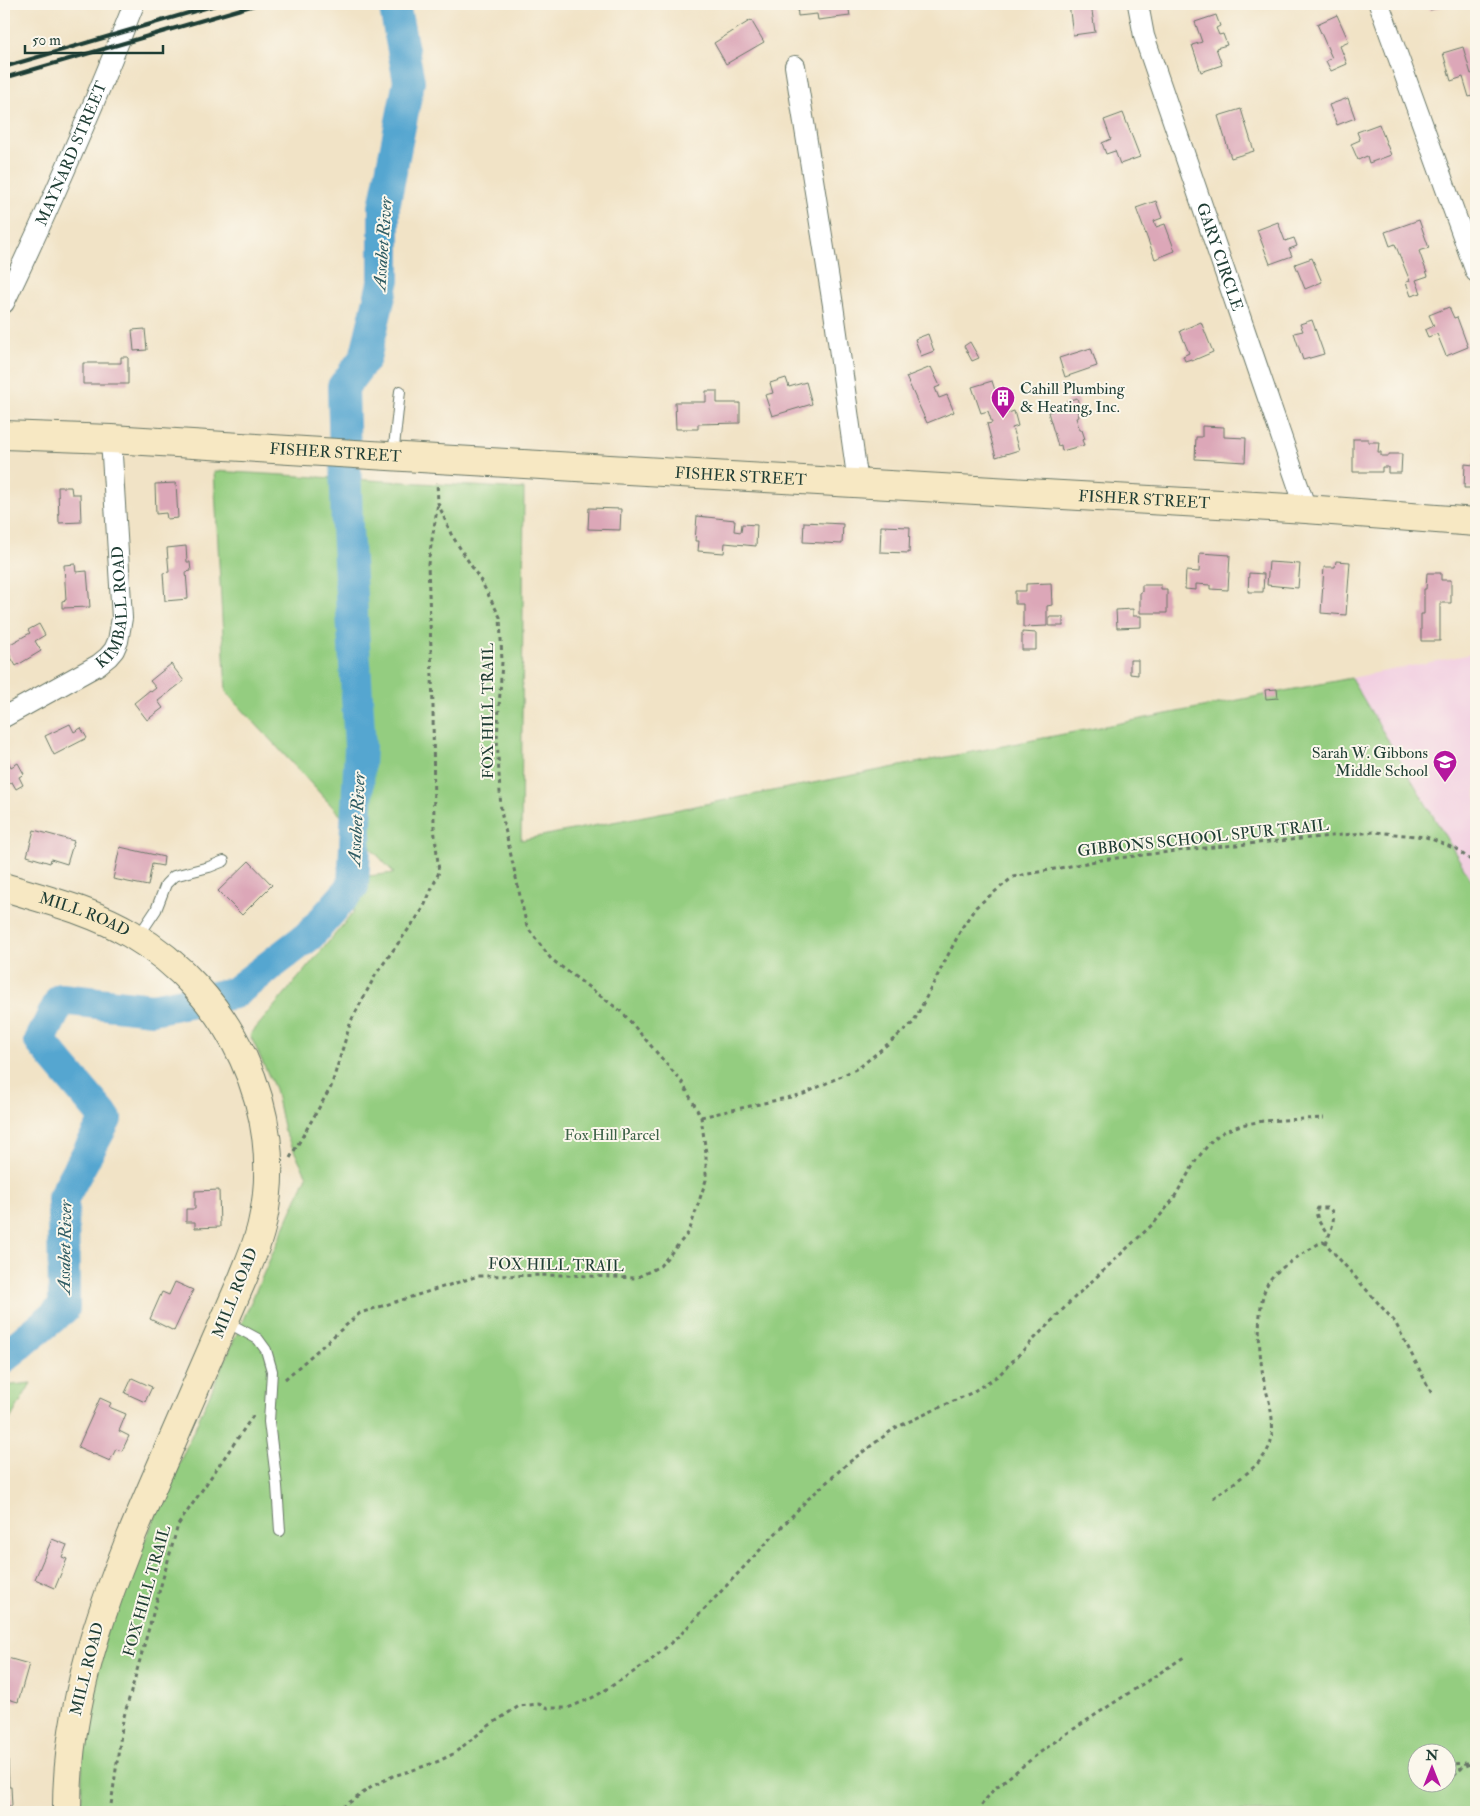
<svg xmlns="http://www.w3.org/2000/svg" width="1480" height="1816" viewBox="0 0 1480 1816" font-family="'IM FELL Double Pica',serif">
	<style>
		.built { fill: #f2cfe1 }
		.green { fill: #94cd80; stroke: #5a855a; fill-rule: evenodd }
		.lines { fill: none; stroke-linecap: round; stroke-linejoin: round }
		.river { stroke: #55a6d0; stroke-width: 32 }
		.building { fill: #dca7b8 }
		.lane-casing { stroke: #687767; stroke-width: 12 }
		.street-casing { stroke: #687767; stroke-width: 22 }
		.secondary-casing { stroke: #687767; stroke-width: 30 }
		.path { stroke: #687767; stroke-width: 3; stroke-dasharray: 4 4; stroke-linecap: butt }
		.lane { stroke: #fff; stroke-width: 10 }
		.street { stroke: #fff; stroke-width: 20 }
		.secondary { stroke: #f7e8c3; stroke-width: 28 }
		.rail { stroke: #1f3d34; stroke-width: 4 }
		.labels { text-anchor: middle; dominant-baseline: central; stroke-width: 4; stroke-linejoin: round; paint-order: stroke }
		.street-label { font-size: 16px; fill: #1f3d34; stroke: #fbf7ec }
		.poi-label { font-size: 16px; fill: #1f3d34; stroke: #fbf7ec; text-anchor: start }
		.park-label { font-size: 16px; fill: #3c6147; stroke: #fbf7ec }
		.water-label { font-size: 18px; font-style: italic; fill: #2f5c63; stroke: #fbf7ec }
	</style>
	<rect width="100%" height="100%" fill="#fbf7ec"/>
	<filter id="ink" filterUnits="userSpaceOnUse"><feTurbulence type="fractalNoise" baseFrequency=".02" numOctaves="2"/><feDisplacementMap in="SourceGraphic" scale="10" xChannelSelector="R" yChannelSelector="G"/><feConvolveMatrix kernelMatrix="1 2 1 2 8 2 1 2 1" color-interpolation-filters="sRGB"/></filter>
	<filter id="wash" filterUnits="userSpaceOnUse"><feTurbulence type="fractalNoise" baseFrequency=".0096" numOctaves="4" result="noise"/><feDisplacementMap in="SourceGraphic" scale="20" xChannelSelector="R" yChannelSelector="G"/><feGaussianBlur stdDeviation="1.12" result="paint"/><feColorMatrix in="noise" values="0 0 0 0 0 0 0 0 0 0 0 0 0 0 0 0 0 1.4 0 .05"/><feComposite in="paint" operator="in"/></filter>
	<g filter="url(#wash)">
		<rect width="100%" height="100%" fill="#f1e3c6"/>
		<path class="built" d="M1476 653V888L1351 678Z"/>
		<g class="green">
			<path d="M214 471 524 489 521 840 1351 678 1476 888V1812H81L83 1737 108 1623 307 1176 284 1131 275 1089 250 1035 353 913 360 877 394 873 226 692ZM1418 1754H1448V1784H1418Z"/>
			<path d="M31 1383 4 1430V1386Z"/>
		</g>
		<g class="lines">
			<path class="river" d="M4 1357 64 1308 63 1198 106 1119 40 1041 61 999 152 1009 234 993 310 935 353 886 360 747 347 528 343 387 365 358 384 279V207L409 81 394 4"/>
		</g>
		<g id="blocks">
			<g class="building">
				<path d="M797 4H848L850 16 818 20 817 14 798 16Z"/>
				<path d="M1069 4H1091L1095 32 1073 35Z"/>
				<path d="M1428 4H1450L1430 10Z"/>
				<path d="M1216 15 1220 26 1216 28 1219 35 1223 34 1227 45 1216 48 1222 65 1201 72 1192 45 1202 42 1195 22Z"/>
				<path d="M1337 15 1349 42 1340 46 1347 64 1331 71 1326 61 1332 58 1317 24Z"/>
				<path d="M751 20 764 42 726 64 714 43Z"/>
				<path d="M1463 47 1471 74 1476 72V95L1469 97 1463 77 1451 81 1443 53Z"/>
				<path d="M1348 98 1355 118 1337 125 1329 105Z"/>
				<path d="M1241 109 1254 151 1231 158 1218 116Z"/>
				<path d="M1123 113 1140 157 1120 164 1115 151 1106 154 1102 143 1111 139 1104 120Z"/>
				<path d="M1379 124 1391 155 1369 163 1367 156 1358 160 1351 144 1360 140 1357 132Z"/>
				<path d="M1156 201 1162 218 1154 221 1156 227 1165 224 1175 251 1155 259 1136 208Z"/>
				<path d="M1419 220 1429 248 1419 251 1428 276 1416 280 1421 293 1411 296 1406 282 1410 281 1395 244 1390 246 1385 232Z"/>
				<path d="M1278 222 1285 241 1294 238 1297 246 1289 249 1292 256 1270 264 1257 230Z"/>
				<path d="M1312 258 1322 282 1305 289 1295 264Z"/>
				<path d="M1449 307 1454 318 1457 317 1468 347 1446 356 1437 334 1428 337 1425 330 1434 326 1429 315Z"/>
				<path d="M1312 320 1324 354 1303 360 1294 333 1303 331 1300 324Z"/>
				<path d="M1201 322 1213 352 1192 361 1191 359 1185 361 1183 356 1189 353 1180 331Z"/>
				<path d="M145 329 147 350 134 351 132 330Z"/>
				<path d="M928 334 934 351 921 356 915 339Z"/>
				<path d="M970 342 979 358 972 361 964 346Z"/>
				<path d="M1091 348 1097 366 1065 377 1059 358Z"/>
				<path d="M121 357H128V384H83V363H121Z"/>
				<path d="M931 367 940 386 935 388 939 398 947 395 954 412 927 423 906 377Z"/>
				<path d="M786 378 789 387 806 382 812 404 772 416 765 395 773 393 770 383Z"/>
				<path d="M992 381 1001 409H998L1000 416 1014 411 1018 426 1012 428 1019 450 996 457 987 424 992 423 988 411 981 413 972 387Z"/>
				<path d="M706 391H717V403H740V423L698 424V429H676L675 402H706Z"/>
				<path d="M1077 398 1079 405 1076 406 1079 417 1076 418 1080 430H1082L1085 439 1082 440 1084 445 1062 451 1061 445 1058 446 1048 412 1068 406 1066 401Z"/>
				<path d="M1202 426 1224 427V437L1246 438 1245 462 1195 459 1196 437H1202Z"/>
				<path d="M1353 439H1368V442H1379L1378 452H1381V456H1389V454H1402L1401 473H1388V467H1382V472H1353Z"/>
				<path d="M1475 452H1476V488H1464L1465 464 1474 465Z"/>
				<path d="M176 483 178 518 167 519 166 513 156 514 155 484Z"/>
				<path d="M58 487H71L72 494H80L81 522 59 523Z"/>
				<path d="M589 508 621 509 620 530 588 529Z"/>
				<path d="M697 516 735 520 734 531 741 532 742 524 757 525 756 546 725 543 724 553 698 551 699 541H695Z"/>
				<path d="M804 522 843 524 842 544 803 542Z"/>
				<path d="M881 526 910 527 909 553 880 552Z"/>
				<path d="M186 546 187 562H190L191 571 186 572 188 599 165 601 163 573 169 572 167 548Z"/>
				<path d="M1200 553 1230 555 1228 590 1210 589V585L1196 584V590L1185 589 1186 571 1199 572Z"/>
				<path d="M1336 561 1350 562 1346 615 1321 613 1324 567H1335Z"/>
				<path d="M1269 562 1300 564 1298 588 1267 585Z"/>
				<path d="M75 564 76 572 87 571 90 607 62 608V601L66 600 64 565Z"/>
				<path d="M1249 573 1264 574 1263 592H1248Z"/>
				<path d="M1427 573H1441V580H1451V603H1440V641H1421V614H1424V589H1426Z"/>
				<path d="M1051 583 1052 605 1047 606V626L1023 627V604H1015V591H1026V584Z"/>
				<path d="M1142 585H1161V589H1167V613H1140V592H1142Z"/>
				<path d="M1133 609V616H1141V627L1117 628 1116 610Z"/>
				<rect x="1049" y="617" width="14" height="9"/>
				<path d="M39 624 45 635 35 641 41 651 16 666 5 647 30 633 28 630Z"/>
				<path d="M1022 632 1036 633V650H1022Z"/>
				<path d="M1130 660H1138V675L1130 674Z"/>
				<path d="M171 664 184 681 158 701 163 708 147 720 134 703 150 690 151 692 156 688 150 681Z"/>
				<path d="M1277 689 1278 698 1266 699 1265 690Z"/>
				<path d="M70 724 74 732 81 728 87 738 54 755 45 736Z"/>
				<path d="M7 759 11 767 18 763 24 774 19 777 23 785 16 789 12 782 4 786V760Z"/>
				<path d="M34 830 74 841 67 864 51 859 50 863 27 856Z"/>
				<path d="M120 847 164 857 163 866 152 864 148 886 113 879Z"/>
				<path d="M249 861 272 885 242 915 218 891Z"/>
				<path d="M219 1190 220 1227 195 1228V1222H186V1209H195V1191Z"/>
				<path d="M175 1282 193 1290 174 1331 150 1319 162 1292 169 1295Z"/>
				<path d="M132 1378 152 1387 145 1402 125 1393Z"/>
				<path d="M100 1398 111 1403 109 1407 126 1414 119 1431 129 1436 122 1451 116 1449 110 1461 78 1447Z"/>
				<path d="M52 1539 67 1545 62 1557 67 1559 55 1588 35 1579Z"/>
				<path d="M4 1657 29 1664 18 1702 4 1698Z"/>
				<path d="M4 1759H8L9 1787H11L12 1806H4Z"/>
			</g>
		</g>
	</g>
	<g filter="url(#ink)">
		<use href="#blocks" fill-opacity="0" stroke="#687767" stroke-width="1"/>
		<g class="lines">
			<defs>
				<g id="lane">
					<path d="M393 456 400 391"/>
					<path d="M138 937 156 910 166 884 174 876 209 867 224 861"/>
					<path d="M225 1321 258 1339 266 1350 272 1371 269 1422 277 1486 280 1531"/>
				</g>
				<g id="street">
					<path id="s1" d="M1138 4 1144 36 1306 509"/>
					<path d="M1379 4 1476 272"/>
					<path d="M795 66 833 305 858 483"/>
					<path id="s2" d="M4 303C51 205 94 105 134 4"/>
					<path id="s3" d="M4 717 98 665 108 657 114 650 118 641 122 618 111 439"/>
				</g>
				<g id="secondary">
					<path id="s4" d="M4 435 111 439 437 459 1306 509 1476 522"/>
					<path id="s5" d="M4 887C46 900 93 911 131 934 230 992 288 1111 262 1224 258 1243 250 1260 243 1278 217 1339 190 1400 163 1462 114 1574 66 1688 67 1812"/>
				</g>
			</defs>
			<use href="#lane" class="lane-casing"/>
			<use href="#street" class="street-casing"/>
			<use href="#secondary" class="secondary-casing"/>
			<g class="path">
				<path d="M701 1117 804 1094 860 1067 913 1023 963 926 976 907 1013 877 1101 860 1193 849 1374 832 1426 837 1456 849 1476 864"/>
				<path d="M290 1158 331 1087 351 1021 376 974 423 909 439 872 434 827 433 706 428 564 438 503"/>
				<path d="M1326 1244C1329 1234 1339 1216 1329 1208H1318L1316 1212 1318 1220 1328 1236"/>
				<path d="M285 1379 360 1313 478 1276 566 1275 636 1278 660 1266 689 1232 706 1180V1153L701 1117 682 1082 622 1012 551 959 527 927 501 811 497 738 502 662 500 617 481 581 451 534 438 503 437 482"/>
				<path d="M1213 1498C1230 1485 1261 1467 1269 1447 1276 1430 1271 1407 1266 1390 1259 1362 1254 1306 1269 1281 1276 1269 1306 1252 1318 1244L1323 1242 1326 1244 1395 1322 1432 1394"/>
				<path d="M1448 1764 1470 1763"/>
				<path d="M1448 1781 1463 1767 1476 1762"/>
				<path d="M110 1812 123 1720 178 1525 255 1413"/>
				<path d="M336 1812 373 1786 393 1776 410 1771 439 1761 453 1754 490 1725 519 1706 539 1704 548 1708H568L596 1696 649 1662 681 1634 807 1500 848 1463 895 1428 971 1393 999 1375 1075 1297 1155 1222 1172 1201 1197 1159 1213 1139 1225 1131 1241 1125 1263 1121 1324 1118"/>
				<path d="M976 1812 994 1789 1038 1754 1060 1738 1184 1657"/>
			</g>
			<use href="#lane" class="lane"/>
			<use href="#street" class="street"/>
			<use href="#secondary" class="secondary"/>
			<g class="rail">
				<path d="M4 67 219 4"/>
				<path d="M4 78 258 4"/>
			</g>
		</g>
	</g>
	<defs>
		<symbol id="building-pin" viewBox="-11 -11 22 30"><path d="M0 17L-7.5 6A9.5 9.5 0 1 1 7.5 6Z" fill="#b5179e" stroke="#fbf7ec"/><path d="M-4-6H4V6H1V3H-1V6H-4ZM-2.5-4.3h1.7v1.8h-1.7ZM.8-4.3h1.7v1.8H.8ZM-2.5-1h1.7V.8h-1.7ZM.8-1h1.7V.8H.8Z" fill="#fff"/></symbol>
		<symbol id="school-pin" viewBox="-11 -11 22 30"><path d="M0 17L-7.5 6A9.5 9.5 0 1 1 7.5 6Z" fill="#b5179e" stroke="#fbf7ec"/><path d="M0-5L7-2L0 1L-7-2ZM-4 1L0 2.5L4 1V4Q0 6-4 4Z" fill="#fff"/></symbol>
	</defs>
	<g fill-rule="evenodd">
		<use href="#building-pin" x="989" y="384" width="28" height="38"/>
		<use href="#school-pin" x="1431" y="748" width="28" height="38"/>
	</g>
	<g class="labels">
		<g class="street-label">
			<text stroke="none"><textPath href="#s2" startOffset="164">MAYNARD STREET</textPath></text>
			<text stroke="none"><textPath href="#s1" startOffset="266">GARY CIRCLE</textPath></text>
			<text stroke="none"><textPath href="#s4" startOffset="332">FISHER STREET</textPath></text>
			<text stroke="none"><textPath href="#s4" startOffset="738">FISHER STREET</textPath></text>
			<text stroke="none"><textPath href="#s4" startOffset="1142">FISHER STREET</textPath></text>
			<text stroke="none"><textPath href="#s3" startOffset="171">KIMBALL ROAD</textPath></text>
			<text transform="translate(488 711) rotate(-90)">FOX HILL TRAIL</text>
			<text transform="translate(1203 838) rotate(-6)">GIBBONS SCHOOL SPUR TRAIL</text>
			<text stroke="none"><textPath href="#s5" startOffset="85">MILL ROAD</textPath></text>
			<text transform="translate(556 1265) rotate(1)">FOX HILL TRAIL</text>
			<text transform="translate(235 1293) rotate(-68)">MILL ROAD</text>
			<text transform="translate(147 1591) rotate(-74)">FOX HILL TRAIL</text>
			<text transform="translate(87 1669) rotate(-76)">MILL ROAD</text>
		</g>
		<g class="poi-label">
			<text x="1020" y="389">Cahill Plumbing<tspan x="1020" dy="18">&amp; Heating, Inc.</tspan></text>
			<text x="1428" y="753" text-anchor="end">Sarah W. Gibbons<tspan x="1428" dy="18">Middle School</tspan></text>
		</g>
		<g class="park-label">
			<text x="612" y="1135">Fox Hill Parcel</text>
		</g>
		<g class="water-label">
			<text transform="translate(383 244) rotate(-86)">Assabet River</text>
			<text transform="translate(357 819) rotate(-87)">Assabet River</text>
			<text transform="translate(65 1247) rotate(-89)">Assabet River</text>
		</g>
	</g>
	<rect width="1480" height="1816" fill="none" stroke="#fbf7ec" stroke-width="20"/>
	<g transform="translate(1432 1768)"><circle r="24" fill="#fbf7ec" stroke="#a3ada2"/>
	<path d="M0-4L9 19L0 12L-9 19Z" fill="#b5179e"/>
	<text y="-8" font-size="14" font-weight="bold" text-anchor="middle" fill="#1f3d34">N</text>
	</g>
	<path d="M25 45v8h138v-8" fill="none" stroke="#1f3d34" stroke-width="2.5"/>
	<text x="32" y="45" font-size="15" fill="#1f3d34" stroke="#fbf7ec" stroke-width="4" paint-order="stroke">50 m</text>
</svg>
